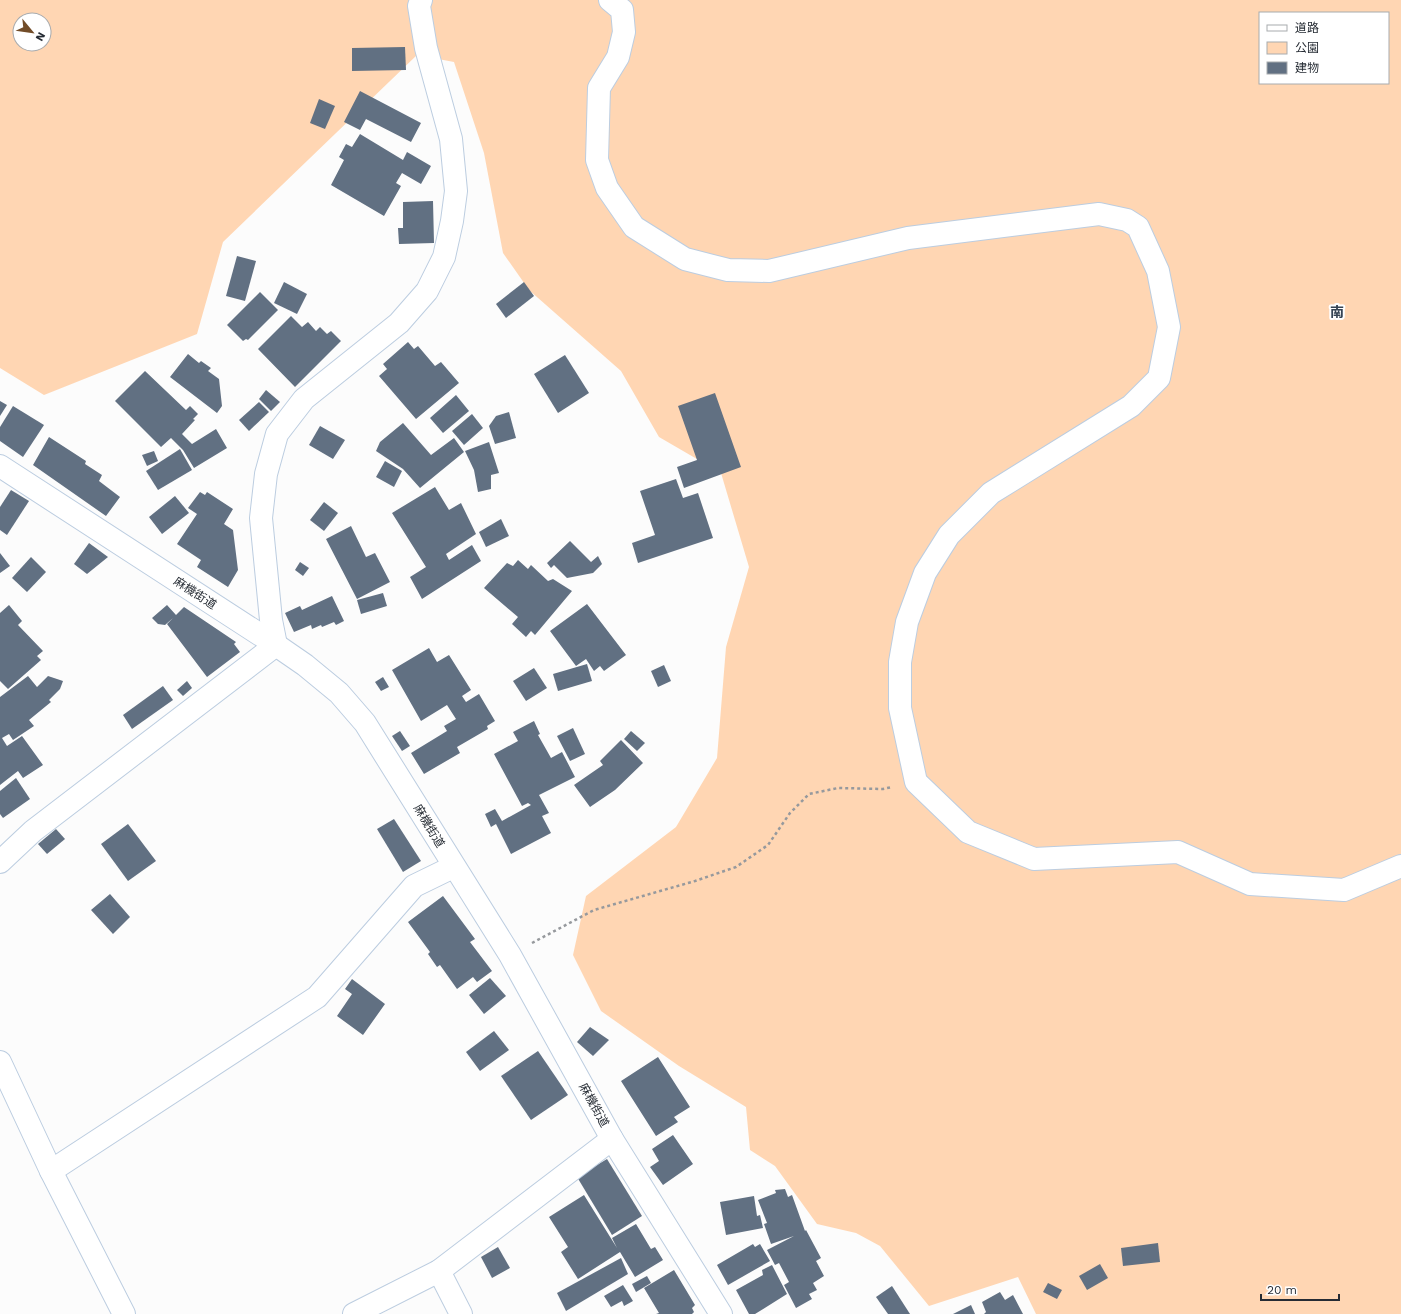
<svg xmlns="http://www.w3.org/2000/svg" width="1401" height="1314" viewBox="0 0 1401 1314" font-family="'Work Sans','Noto Sans JP',sans-serif">
	<style>
		.green { fill: #ffd6b3; fill-rule: evenodd }
		.building { fill: #617082 }
		.lines { fill: none; stroke-linecap: round; stroke-linejoin: round }
		.minor-casing { stroke: #bccde0; stroke-width: 24 }
		.path { stroke: #96999d; stroke-width: 2.5; stroke-dasharray: 3 3; stroke-linecap: butt }
		.minor { stroke: #fff; stroke-width: 22 }
		.labels { text-anchor: middle; dominant-baseline: central; stroke-width: 4; stroke-linejoin: round; paint-order: stroke }
		.street-label { font-size: 12px; fill: #262c34; stroke: #fff }
		.quarter-label { font-size: 14px; font-weight: bold; fill: #364454; stroke: #fff }
	</style>
	<rect width="100%" height="100%" fill="#fcfcfc"/>
	<path class="green" d="M0 0H1401V1314H1036L1018 1277 929 1306 880 1246 856 1233 817 1224 775 1166 750 1150 746 1107 679 1066 601 1011 573 955 586 896 676 827 717 758 726 647 749 567 721 473 659 437 621 371 529 290 503 253 484 153 454 62 417 55 223 242 197 334 44 395 0 368ZM1260 13H1388V83H1260ZM20 20H44V44H20Z"/>
	<g class="building">
		<path d="M405 47 406 70 352 71V48Z"/>
		<path d="M360 91 421 123 411 142 366 119 360 130 344 122Z"/>
		<path d="M319 99 335 106 325 129 310 123Z"/>
		<path d="M360 134 403 160 407 152 431 166 421 184 402 173 396 183 401 186 384 216 331 185 344 160 339 157 346 144 352 147Z"/>
		<path d="M433 201 434 243 399 244 398 228H403V202Z"/>
		<path d="M237 256 256 261 245 301 226 296Z"/>
		<path d="M284 282 307 294 297 314 274 303Z"/>
		<path d="M524 282 534 296 506 318 496 304Z"/>
		<path d="M260 292 278 310 248 340 246 339 243 341 227 325Z"/>
		<path d="M291 316 302 327 308 322 316 331 320 327 327 334 331 331 341 341 295 387 258 349Z"/>
		<path d="M408 342 414 349 418 346 435 366 441 362 459 383 416 419 379 376 387 369 383 364Z"/>
		<path d="M188 354 199 363 201 361 211 368 208 371 219 379 222 406 217 413 170 377Z"/>
		<path d="M565 355 589 393 558 413 534 374Z"/>
		<path d="M145 371 186 410 190 406 198 414 193 419 195 420 182 434 192 444 216 429 227 448 194 468 183 450 171 438 161 447 115 401Z"/>
		<path d="M266 390 280 402 271 411 259 399Z"/>
		<path d="M715 393 741 467 684 488 677 467 697 460 678 406Z"/>
		<path d="M456 395 469 411 443 433 430 418Z"/>
		<path d="M0 401 7 405 0 416Z"/>
		<path d="M259 402 269 412 249 431 239 420Z"/>
		<path d="M13 406 44 425 23 457 0 441V427Z"/>
		<path d="M509 412 516 438 495 444 489 426 496 416Z"/>
		<path d="M472 414 483 428 464 445 452 431Z"/>
		<path d="M403 423 431 455 454 438 464 452 420 488 403 469 376 451 380 442Z"/>
		<path d="M320 426 345 440 333 459 309 445Z"/>
		<path d="M49 437 86 461 85 464 102 475 99 481 120 497 106 516 33 465Z"/>
		<path d="M489 442 499 473 491 475V489L478 492 474 470 465 451Z"/>
		<path d="M180 449 192 470 158 490 146 471Z"/>
		<path d="M154 451 158 461 147 466 142 455Z"/>
		<path d="M385 461 402 471 394 487 376 477Z"/>
		<path d="M676 479 683 498 698 493 713 538 638 563 632 543 655 535 640 491Z"/>
		<path d="M435 487 449 510 461 503 476 534 446 554 449 560 472 545 481 561 422 599 410 577 426 567 392 513Z"/>
		<path d="M11 490 29 501 7 535 0 530V507Z"/>
		<path d="M200 492 205 495 207 492 233 509 224 524 233 530 238 570 228 587 197 567 201 560 177 544 197 514 188 508Z"/>
		<path d="M175 496 189 513 162 534 149 517Z"/>
		<path d="M324 502 338 513 324 531 310 520Z"/>
		<path d="M501 519 509 536 486 547 479 532Z"/>
		<path d="M351 526 366 557 375 553 390 582 357 599 326 539Z"/>
		<path d="M570 541 591 562 598 556 602 564 593 573 567 578 554 565 551 568 547 563Z"/>
		<path d="M89 543 108 557 87 574 74 564Z"/>
		<path d="M0 553 10 566 0 573Z"/>
		<path d="M31 557 46 572 27 592 12 578Z"/>
		<path d="M518 560 528 569 531 565 548 581 553 579 572 591 535 635 531 631 526 637 512 624 518 617 484 588 507 563 513 566Z"/>
		<path d="M300 562 309 568 303 576 295 570Z"/>
		<path d="M383 593 387 606 361 614 357 600Z"/>
		<path d="M332 596 344 621 336 625 334 622 322 627 321 625 312 629 311 625 294 632 285 613 300 606 302 610Z"/>
		<path d="M587 604 626 655 604 671 600 666 594 671 586 659 576 666 550 631Z"/>
		<path d="M9 605 22 621 18 625 43 651 37 656 41 660 8 689 0 681V613Z"/>
		<path d="M167 605 176 615 184 607 236 642 234 644 240 652 207 677 167 624 173 618 165 625 158 624 152 618Z"/>
		<path d="M429 648 437 662 449 655 471 690 462 696 466 702 479 694 495 721 487 726 488 729 457 747 460 753 424 774 411 753 447 731 444 726 456 719 447 705 421 721 392 670Z"/>
		<path d="M587 664 592 681 558 691 553 674Z"/>
		<path d="M664 665 671 681 658 687 651 671Z"/>
		<path d="M534 668 547 688 526 701 513 681Z"/>
		<path d="M28 676 37 687 48 676 63 681 60 689 49 700 51 702 29 720 34 726 13 740 9 734 2 738 7 746 22 736 43 765 23 778 18 771 0 785V697Z"/>
		<path d="M383 677 389 687 381 691 375 682Z"/>
		<path d="M187 681 192 688 183 696 177 690Z"/>
		<path d="M163 686 173 700 132 729 123 715Z"/>
		<path d="M534 721 540 734 538 735 551 758 562 752 575 777 539 795 549 813 542 816 551 833 511 854 496 824 491 827 485 814 495 809 502 821 531 805 528 803 522 806 494 754 518 741 513 732Z"/>
		<path d="M573 728 585 754 570 761 557 736Z"/>
		<path d="M400 731 410 746 402 751 392 736Z"/>
		<path d="M631 731 645 743 637 751 624 739Z"/>
		<path d="M621 740 643 763 615 790 590 807 574 785 603 765 600 761Z"/>
		<path d="M16 778 30 799 3 818 0 814V791Z"/>
		<path d="M394 819 421 861 403 872 377 829Z"/>
		<path d="M128 824 156 861 128 881 101 844Z"/>
		<path d="M56 829 65 839 47 854 38 844Z"/>
		<path d="M110 894 130 917 113 934 91 910Z"/>
		<path d="M443 896 475 939 470 942 492 971 477 982 473 977 457 989 440 965 437 967 428 954 430 952 408 922Z"/>
		<path d="M490 978 506 996 484 1014 469 995Z"/>
		<path d="M352 979 385 1004 363 1035 337 1016 352 994 345 989Z"/>
		<path d="M590 1027 609 1040 593 1056 577 1042Z"/>
		<path d="M494 1031 509 1050 480 1071 466 1052Z"/>
		<path d="M538 1051 568 1095 531 1120 501 1076Z"/>
		<path d="M658 1057 690 1107 674 1117 678 1122 656 1136 621 1081Z"/>
		<path d="M673 1135 693 1164 663 1185 650 1167 659 1161 652 1149Z"/>
		<path d="M607 1159 642 1216 612 1235 577 1177Z"/>
		<path d="M785 1189 788 1197 792 1195 805 1231 806 1230 821 1258 816 1261 824 1276 813 1283 817 1290 809 1294 812 1299 796 1308 784 1285 789 1282 779 1263 775 1265 767 1250 794 1236 771 1244 764 1224 767 1223 758 1200 776 1193 775 1190Z"/>
		<path d="M584 1195 617 1248 612 1238 636 1224 651 1249 655 1247 663 1260 635 1277 620 1252 578 1279 561 1252 568 1247 549 1217Z"/>
		<path d="M754 1196 757 1216 760 1215 763 1228 726 1235 720 1202Z"/>
		<path d="M1158 1243 1160 1262 1123 1266 1121 1248Z"/>
		<path d="M753 1244 755 1247 760 1244 770 1261 728 1285 717 1265Z"/>
		<path d="M498 1247 510 1268 492 1278 481 1257Z"/>
		<path d="M621 1258 628 1274 566 1311 557 1293Z"/>
		<path d="M1100 1264 1108 1278 1087 1290 1079 1276Z"/>
		<path d="M772 1265 787 1294 755 1314H749L736 1290 763 1275 762 1270Z"/>
		<path d="M674 1270 695 1305 692 1308 694 1312 692 1314H656L659 1313 644 1288Z"/>
		<path d="M647 1276 651 1283 636 1292 632 1284Z"/>
		<path d="M1048 1283 1062 1290 1057 1299 1043 1292Z"/>
		<path d="M623 1285 633 1301 624 1306 622 1301 611 1307 604 1296Z"/>
		<path d="M892 1286 910 1314H888L876 1297Z"/>
		<path d="M1000 1292 1005 1300 1013 1295 1023 1314H984L986 1312 982 1302Z"/>
		<path d="M971 1305 975 1314H953Z"/>
	</g>
	<g class="lines">
		<defs>
			<g id="minor">
				<path d="M610 0 622 10 624 32 618 57 599 88 597 160 607 188 634 227 685 259 728 270 769 271 908 238 1099 214 1127 220 1138 227 1158 271 1169 327 1159 378 1131 406 991 493 949 535 925 573 907 622 900 662V708L916 782 968 832 1034 859 1178 852 1250 884 1344 890 1401 866"/>
				<path d="M0 466 276 645 305 665 339 693 365 723 510 955 612 1139 721 1314"/>
				<path d="M0 862 33 831 276 645 271 620 261 518 266 474 277 434 304 399 399 323 427 291 444 257 452 221 456 191 451 139 426 48 419 6 421 0"/>
				<path d="M0 1062 51 1171 124 1314"/>
				<path d="M51 1171 317 997 414 886 453 867"/>
				<path d="M439 1271 461 1314"/>
				<path d="M354 1314 439 1271 612 1139"/>
			</g>
		</defs>
		<use href="#minor" class="minor-casing"/>
		<path class="path" d="M532 943 594 910 695 881 736 867 768 845 790 813 809 794 838 788 883 789 892 787"/>
		<use href="#minor" class="minor"/>
	</g>
	<g class="labels">
		<g class="street-label">
			<text transform="translate(195 593) rotate(33)">麻機街道</text>
			<text transform="translate(429 826) rotate(59)">麻機街道</text>
			<text transform="translate(594 1105) rotate(61)">麻機街道</text>
		</g>
		<g class="quarter-label">
			<text x="1337" y="312">南</text>
		</g>
	</g>
	<rect x="1259" y="12" width="130" height="72" fill="#ffffff" stroke="#a8abae"/>
	<rect x="1267" y="25" width="20" height="6" fill="#ffffff" stroke="#a8abae"/>
	<text x="1295" y="32" font-size="12" fill="#262c34">道路</text>
	<rect x="1267" y="42" width="20" height="12" fill="#ffd6b3" stroke="#a8abae"/>
	<text x="1295" y="52" font-size="12" fill="#262c34">公園</text>
	<rect x="1267" y="62" width="20" height="12" fill="#617082" stroke="#a8abae"/>
	<text x="1295" y="72" font-size="12" fill="#262c34">建物</text>
	<g transform="translate(32 32) rotate(119)"><circle r="19" fill="#ffffff" stroke="#a8abae"/>
	<path d="M0-3L7 15L0 10L-7 15Z" fill="#724c28"/>
	<text y="-6" font-size="11" font-weight="bold" text-anchor="middle" fill="#262c34">N</text>
	</g>
	<path d="M1261 1294v6h78v-6" fill="none" stroke="#262c34" stroke-width="2"/>
	<text x="1267" y="1294" font-size="12" fill="#262c34" stroke="#ffffff" stroke-width="3" paint-order="stroke">20 m</text>
</svg>
